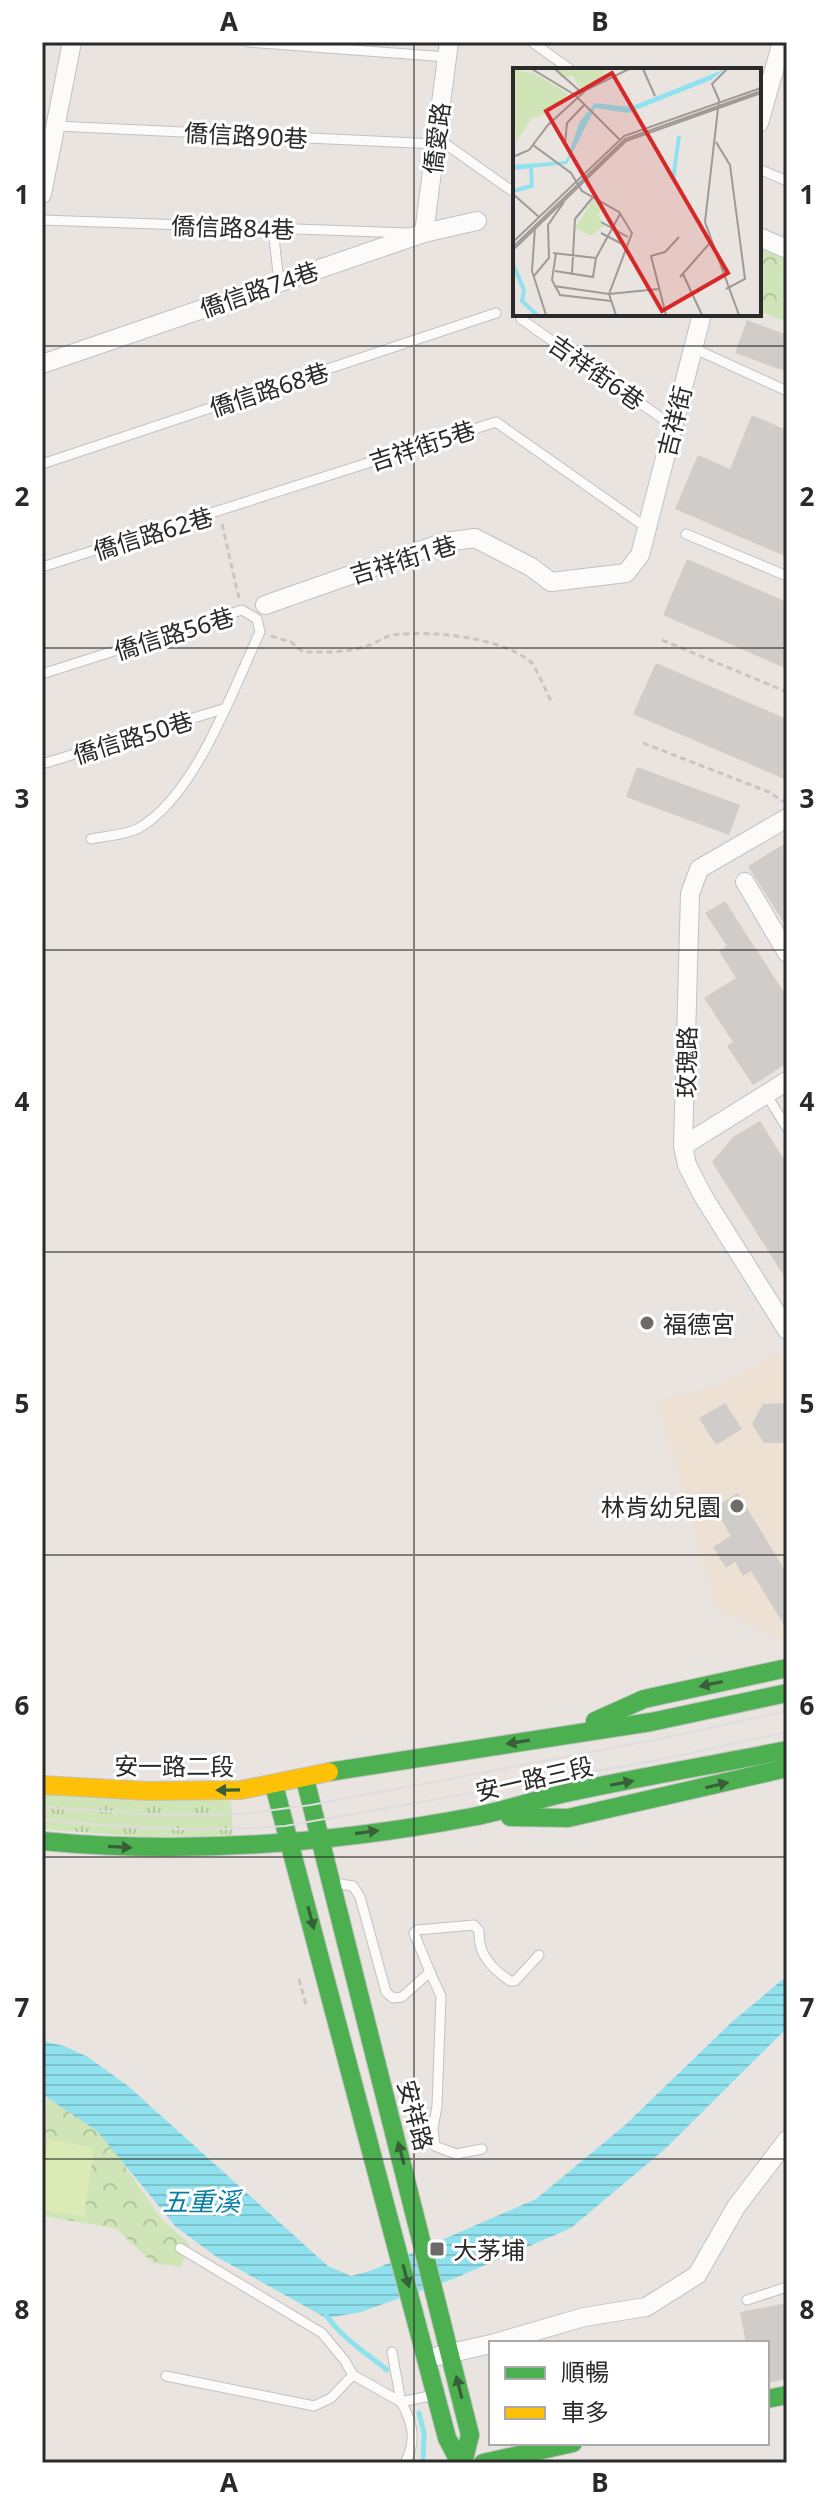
<svg xmlns="http://www.w3.org/2000/svg" width="829" height="2505" viewBox="0 0 829 2505" font-family="'Noto Sans','Noto Sans TC',sans-serif">
	<style>
		.education { fill: #ede1d4 }
		.grass { fill: url(#grass-tufts) }
		.park { fill: url(#park-crowns) }
		.pitch { fill: #dceab5 }
		.water { fill: url(#water-rules) }
		.lines { fill: none; stroke-linecap: round; stroke-linejoin: round }
		.stream { stroke: #90e1ee; stroke-width: 5 }
		.building { fill: #cfccc9 }
		.lane-casing { stroke: #c2c1c2; stroke-width: 11 }
		.street-casing { stroke: #c2c1c2; stroke-width: 20 }
		.fast-casing { stroke: #c2c1c2; stroke-width: 20 }
		.slow-casing { stroke: #c2c1c2; stroke-width: 20 }
		.path { stroke: #c6c6c5; stroke-width: 3; stroke-dasharray: 6 4; stroke-linecap: butt }
		.lane { stroke: #fcfbfa; stroke-width: 9 }
		.street { stroke: #fcfbfa; stroke-width: 18 }
		.fast { stroke: #4caf50; stroke-width: 18 }
		.slow { stroke: #ffc107; stroke-width: 18 }
		.tram { stroke: #dddddf; stroke-width: 2 }
		.oneway { fill: #385f39 }
		.grid { fill: none; stroke: #2a2a2a; stroke-width: 2; stroke-opacity: 0.55 }
		.poi-dot { fill: #6d6b6a; stroke: #fff; stroke-width: 3 }
		.labels { text-anchor: middle; dominant-baseline: central; stroke-width: 6; stroke-linejoin: round; paint-order: stroke }
		.street-label { font-size: 24px; fill: #2a2a2a; stroke: #fff }
		.poi-label { font-size: 24px; fill: #2a2a2a; stroke: #fff; text-anchor: start }
		.water-label { font-size: 26px; font-style: italic; fill: #077fa2; stroke: #fff }
		.inset-river { fill: none; stroke: #90e1ee; stroke-width: 4 }
		.inset-road { fill: none; stroke: #9d9a97; stroke-width: 2 }
		.view { fill: #d62828; fill-opacity: 0.15; stroke: #d62828; stroke-width: 4 }
		.inset-edge { fill: none; stroke: #2a2a2a; stroke-width: 4 }
		.neatline { fill: none; stroke: #2a2a2a; stroke-width: 3 }
		.grid-label { font-size: 26px; text-anchor: middle; font-weight: bold; fill: #2a2a2a }
	</style>
	<defs>
		<pattern id="grass-tufts" width="24" height="20" patternUnits="userSpaceOnUse" patternTransform="scale(2)"><rect width="24" height="20" fill="#d0e5b7"/><path d="M3 7l-1-3M5 7V3M7 7l1-3M15 17l-1-3M17 17v-4M19 17l1-3" fill="none" stroke="#b3c59e"/></pattern>
		<pattern id="park-crowns" width="20" height="18" patternUnits="userSpaceOnUse" patternTransform="scale(2)"><rect width="20" height="18" fill="#d0e5b7"/><path d="M2 6a3 3 0 1 1 6 0M12 15a3 3 0 1 1 6 0" fill="none" stroke="#b3c59e"/></pattern>
		<pattern id="water-rules" width="6" height="5" patternUnits="userSpaceOnUse" patternTransform="scale(2)"><rect width="6" height="5" fill="#90e1ee"/><path d="M0 2.5h6" fill="none" stroke="#7cc1cc"/></pattern>
	</defs>
	<rect width="100%" height="100%" fill="#e9e4e0"/>
	<path class="education" d="M778 1352 787 1366V1643L717 1610 657 1401 723 1384Z"/>
	<path class="grass" d="M42 1793 231 1801 233 1837H146L42 1829Z"/>
	<g class="park">
		<path d="M759 249 787 259V322L759 311Z"/>
		<path d="M57 2088 106 2139 163 2221 189 2243 181 2267 153 2263 115 2228 42 2216V2139L48 2090Z"/>
	</g>
	<path class="pitch" d="M48 2139 94 2148 84 2217 42 2210V2184Z"/>
	<path class="water" d="M787 1976V2028L665 2149 571 2228 453 2279 361 2312 326 2318 217 2257 176 2227 97 2131 42 2094V2041L64 2046 88 2057 128 2086 328 2266 351 2276 373 2270 536 2199 624 2126 733 2021Z"/>
	<g class="lines">
		<g class="stream">
			<path d="M326 2315C342 2338 365 2352 387 2370"/>
			<path d="M419 2413 424 2433 423 2463"/>
		</g>
	</g>
	<g class="building">
		<path d="M747 320 787 335V372L735 353Z"/>
		<path d="M752 415 787 430V557L675 509 698 455 730 469Z"/>
		<path d="M687 559 787 602V669L663 615Z"/>
		<path d="M656 663 787 719V780L633 714Z"/>
		<path d="M637 767 740 805 729 835 626 797Z"/>
		<path d="M787 842V928L748 866Z"/>
		<path d="M725 901 787 997V1063L753 1085 727 1046 733 1042 704 998 736 978 719 951 727 946 705 913Z"/>
		<path d="M760 1121 787 1164V1281L712 1162 733 1137Z"/>
		<path d="M725 1403 742 1429 716 1445 699 1418Z"/>
		<path d="M787 1403V1443H764L752 1424 763 1404Z"/>
		<path d="M738 1493 787 1574V1630L751 1571 743 1576 735 1562 726 1568 713 1547 731 1536 714 1507Z"/>
		<path d="M787 2303V2379L767 2383V2340L746 2343 740 2312Z"/>
	</g>
	<g class="lines">
		<defs>
			<g id="lane">
				<path d="M248 42 447 57"/>
				<path d="M532 42 571 70"/>
				<path d="M56 126 436 144"/>
				<path d="M447 145 515 193"/>
				<path d="M759 169 787 181"/>
				<path d="M42 220 408 233"/>
				<path d="M273 229 279 282"/>
				<path d="M521 319 673 426"/>
				<path d="M693 348 787 391"/>
				<path d="M42 464 496 313"/>
				<path d="M686 534 787 576"/>
				<path d="M42 567 496 422 647 528"/>
				<path d="M42 674 242 610 257 619 260 632C232 691 196 795 139 828 126 835 105 836 91 839"/>
				<path d="M42 764 223 709"/>
				<path d="M766 1094 787 1128"/>
				<path d="M334 1883 353 1886 360 1897 386 1992 393 1998 402 1997 430 1972 414 1933 417 1930 474 1925 479 1931C478 1954 491 1968 510 1981H515L539 1955"/>
				<path d="M430 1972 441 1996 437 2106 433 2128 435 2146 456 2154 482 2149"/>
				<path d="M180 2248 322 2333 345 2361 353 2375 401 2402"/>
				<path d="M747 2300 787 2287"/>
				<path d="M392 2352 401 2402"/>
				<path d="M166 2376 314 2406 331 2398 353 2375"/>
				<path d="M405 2463C417 2441 413 2423 401 2402L434 2395"/>
			</g>
			<g id="street">
				<path d="M759 123 782 42"/>
				<path d="M42 194 72 42"/>
				<path d="M424 233 449 42"/>
				<path d="M759 237 787 249"/>
				<path d="M42 364 424 233 477 221"/>
				<path d="M265 605 445 542 475 538 531 567 551 582 626 573 640 555 702 314"/>
				<path d="M787 818 699 869 690 894 683 1146 687 1165 703 1196 787 1330"/>
				<path d="M745 882 787 953"/>
				<path d="M683 1146 787 1081"/>
				<path d="M495 2343 584 2317 646 2307 697 2275 736 2207 787 2140"/>
				<path d="M438 2356 491 2344"/>
			</g>
			<g id="fast">
				<path d="M595 1721 644 1699 787 1668"/>
				<path d="M329 1772 651 1722 787 1693"/>
				<path d="M305 1779 470 2435 463 2463"/>
				<path d="M274 1785 447 2438 460 2463"/>
				<path d="M510 1817 568 1818 787 1768"/>
				<path d="M42 1841C186 1855 329 1844 472 1817 504 1811 534 1800 566 1793 639 1777 713 1765 787 1750"/>
				<path d="M767 2399 787 2395"/>
				<path d="M483 2463 573 2443"/>
			</g>
			<path id="slow" d="M42 1785 147 1791 241 1790 329 1772"/>
		</defs>
		<use href="#lane" class="lane-casing"/>
		<use href="#street" class="street-casing"/>
		<use href="#fast" class="fast-casing"/>
		<use href="#slow" class="slow-casing"/>
		<g class="path">
			<path d="M222 524 239 598"/>
			<path d="M271 636 291 642 303 652C325 652 349 653 370 645 378 642 385 636 393 635 431 630 499 637 530 661 536 666 547 695 553 704"/>
			<path d="M662 640 787 692"/>
			<path d="M643 743 769 792 784 802"/>
			<path d="M299 1979 306 2005 308 2004"/>
		</g>
		<use href="#lane" class="lane"/>
		<use href="#street" class="street"/>
		<use href="#fast" class="fast"/>
		<use href="#slow" class="slow"/>
		<g class="tram">
			<path d="M42 1807 146 1814H242L311 1805 655 1740 787 1711"/>
			<path d="M42 1819C122 1829 205 1832 285 1826L659 1760 787 1732"/>
		</g>
	</g>
	<defs><path id="oneway-solid" d="M-6-.8H1V-3.2L6.5 0L1 3.2V.8H-6Z" transform="scale(2)"/></defs>
	<g class="oneway">
		<use href="#oneway-solid" transform="translate(711 1684) rotate(168)"/>
		<use href="#oneway-solid" transform="translate(518 1742) rotate(171)"/>
		<use href="#oneway-solid" transform="translate(622 1783) rotate(-11)"/>
		<use href="#oneway-solid" transform="translate(717 1785) rotate(-13)"/>
		<use href="#oneway-solid" transform="translate(228 1790) rotate(179)"/>
		<use href="#oneway-solid" transform="translate(367 1832) rotate(-8)"/>
		<use href="#oneway-solid" transform="translate(120 1847) rotate(3)"/>
		<use href="#oneway-solid" transform="translate(311 1918) rotate(75)"/>
		<use href="#oneway-solid" transform="translate(401 2153) rotate(-105)"/>
		<use href="#oneway-solid" transform="translate(406 2276) rotate(75)"/>
		<use href="#oneway-solid" transform="translate(459 2387) rotate(-104)"/>
	</g>
	<path class="grid" d="M414 42V2463M42 346H787M42 648H787M42 950H787M42 1252H787M42 1555H787M42 1857H787M42 2159H787"/>
	<g class="poi-dot">
		<circle cx="647" cy="1323" r="8"/>
		<circle cx="737" cy="1506" r="8"/>
		<rect x="429" y="2241" width="16" height="16" rx="4"/>
	</g>
	<g class="labels">
		<g class="street-label">
			<text transform="translate(246 135) rotate(3)">僑信路90巷</text>
			<text transform="translate(436 138) rotate(-83)">僑愛路</text>
			<text transform="translate(233 227) rotate(2)">僑信路84巷</text>
			<text transform="translate(259 289) rotate(-19)">僑信路74巷</text>
			<text transform="translate(597 372) rotate(35)">吉祥街6巷</text>
			<text transform="translate(269 389) rotate(-18)">僑信路68巷</text>
			<text transform="translate(674 421) rotate(-76)">吉祥街</text>
			<text transform="translate(422 445) rotate(-18)">吉祥街5巷</text>
			<text transform="translate(153 533) rotate(-17)">僑信路62巷</text>
			<text transform="translate(403 559) rotate(-17)">吉祥街1巷</text>
			<text transform="translate(174 633) rotate(-17)">僑信路56巷</text>
			<text transform="translate(133 737) rotate(-17)">僑信路50巷</text>
			<text transform="translate(686 1062) rotate(-89)">玫瑰路</text>
			<text x="174" y="1765">安一路二段</text>
			<text transform="translate(534 1778) rotate(-13)">安一路三段</text>
			<text transform="translate(416 2115) rotate(75)">安祥路</text>
		</g>
		<g class="poi-label">
			<text x="663" y="1323">福德宮</text>
			<text x="721" y="1506" text-anchor="end">林肯幼兒園</text>
			<text x="453" y="2249">大茅埔</text>
		</g>
		<g class="water-label">
			<text x="201" y="2201">五重溪</text>
		</g>
	</g>
	<g transform="translate(513 68)">
		<rect width="248" height="248" fill="#e9e4e0"/>
		<path d="M0 1 23 6 55 26 38 43 18 51 3 74ZM44 1H94L88 10 66 20 60 8 48 10Z" fill="#d0e5b7"/>
		<path d="M80 131 91 137 85 147 92 157 78 168 62 160Z" fill="#d0e5b7"/>
		<path d="M212 1 198 12 115 45 82 40 54 96 0 102V97L53 93 67 53 82 35 117 39Z" fill="#90e1ee"/>
		<path class="inset-river" d="M160 112 166 68M0 123 19 118 18 100M0 196 11 222 9 233 24 247"/>
		<path class="inset-road" d="M19 1 62 27 107 72M42 1 69 25M130 1 142 28M214 1 199 16 206 32 192 154 226 247M203 74 217 97 232 211 213 221M52 76 54 55 72 36M20 77 58 105 69 123 106 144 119 165 96 226 103 247M0 89 16 82 35 57 73 22 116 1M0 126 26 149M88 154 115 169M22 159 19 203 33 247M88 165 111 177M0 174 111 68 248 20M0 179 112 71 248 23M0 182 113 73 248 25M40 185 83 190M43 185 39 212 47 227 98 233M42 203 80 209 83 190 107 146M59 205 62 151 80 129M170 206 189 247M20 209 36 190 35 157 51 134M167 209 196 176M41 218 96 226 146 221M153 247 138 188 152 184 166 169"/>
		<path class="view" d="M99 5 215 205 149 243 33 43Z"/>
		<rect width="248" height="248" class="inset-edge"/>
	</g>
	<rect width="829" height="2505" fill="none" stroke="#ffffff" stroke-width="88"/>
	<rect x="489" y="2341" width="280" height="104" fill="#ffffff" stroke="#aaaaaa" stroke-width="2"/>
	<rect x="505" y="2367" width="40" height="12" fill="#4caf50" stroke="#aaaaaa" stroke-width="2"/>
	<text x="561" y="2381" font-size="24" fill="#2a2a2a">順暢</text>
	<rect x="505" y="2407" width="40" height="12" fill="#ffc107" stroke="#aaaaaa" stroke-width="2"/>
	<text x="561" y="2421" font-size="24" fill="#2a2a2a">車多</text>
	<rect x="44" y="44" width="741" height="2417" class="neatline"/>
	<g class="grid-label">
		<text x="229" y="31">A</text>
		<text x="600" y="31">B</text>
		<text x="22" y="204">1</text>
		<text x="807" y="204">1</text>
		<text x="22" y="506">2</text>
		<text x="807" y="506">2</text>
		<text x="22" y="808">3</text>
		<text x="807" y="808">3</text>
		<text x="22" y="1111">4</text>
		<text x="807" y="1111">4</text>
		<text x="22" y="1413">5</text>
		<text x="807" y="1413">5</text>
		<text x="22" y="1715">6</text>
		<text x="807" y="1715">6</text>
		<text x="22" y="2017">7</text>
		<text x="807" y="2017">7</text>
		<text x="22" y="2319">8</text>
		<text x="807" y="2319">8</text>
		<text x="229" y="2492">A</text>
		<text x="600" y="2492">B</text>
	</g>
</svg>
